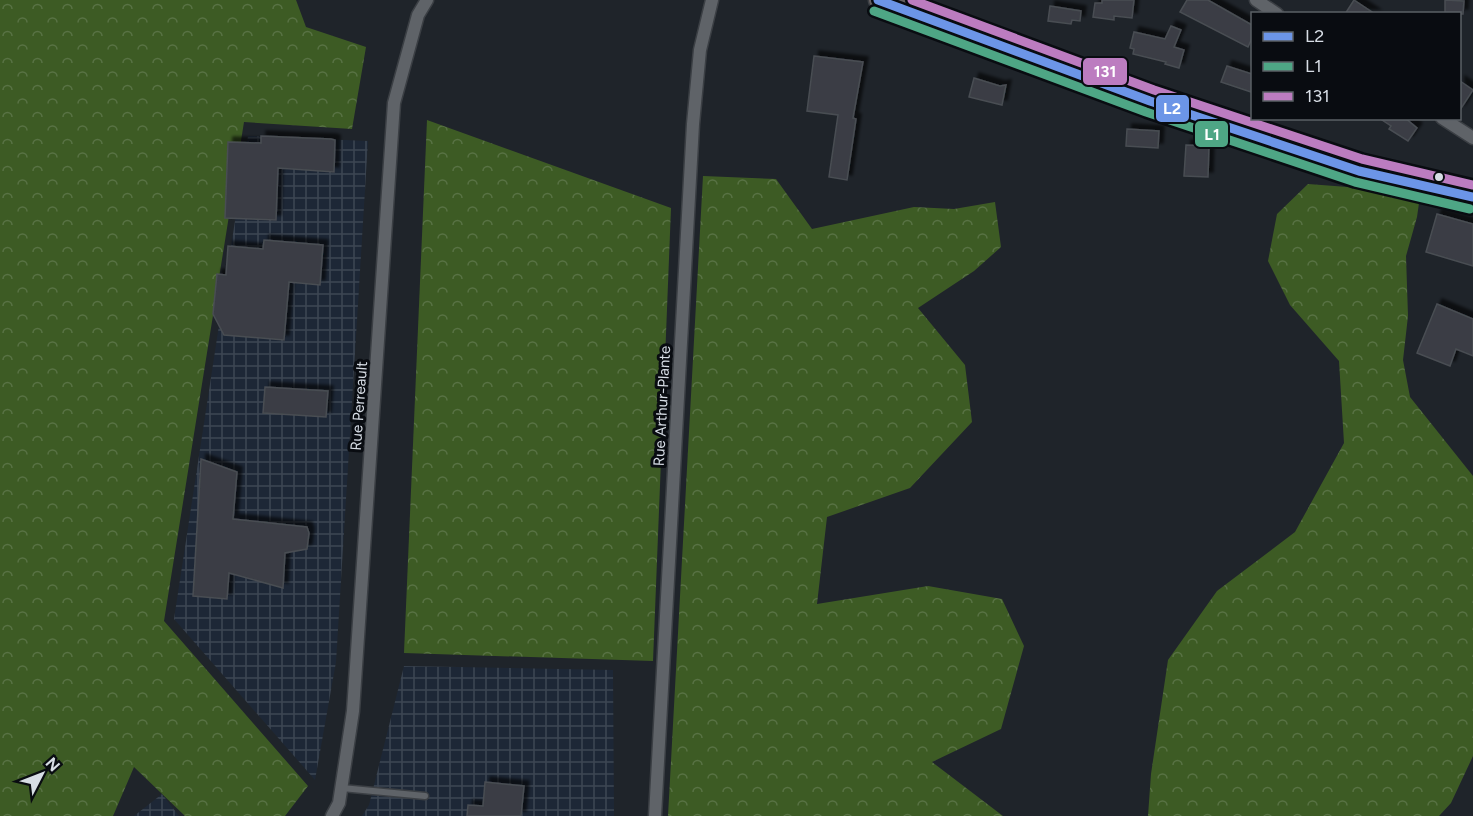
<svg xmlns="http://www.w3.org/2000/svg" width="1473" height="816" viewBox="0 0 1473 816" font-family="Figtree,sans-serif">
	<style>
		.industrial { fill: url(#industrial-grid) }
		.forest { fill: url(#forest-crowns) }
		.building { fill: #3a3e44; stroke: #494d53; stroke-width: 1.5; filter: url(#shadow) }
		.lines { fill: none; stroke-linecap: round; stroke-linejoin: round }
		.service-casing { stroke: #3b3f44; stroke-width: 9 }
		.minor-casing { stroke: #3b3f44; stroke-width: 15 }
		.primary-casing { stroke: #3b3f44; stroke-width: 21 }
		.service { stroke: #5f6368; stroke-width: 6 }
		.minor { stroke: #5f6368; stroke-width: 12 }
		.primary { stroke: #645f60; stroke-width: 18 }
		.bus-1-casing { stroke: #090c11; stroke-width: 14 }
		.bus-2-casing { stroke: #090c11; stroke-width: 14 }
		.bus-3-casing { stroke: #090c11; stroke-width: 14 }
		.bus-1 { stroke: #6c95e7; stroke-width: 9 }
		.bus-2 { stroke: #4ea685; stroke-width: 9 }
		.bus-3 { stroke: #bc7cc0; stroke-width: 9 }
		.bus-dot { fill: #d7dde5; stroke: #090c11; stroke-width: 2 }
		.labels { text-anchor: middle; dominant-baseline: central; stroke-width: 6; stroke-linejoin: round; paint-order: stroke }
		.street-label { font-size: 15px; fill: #d7dde5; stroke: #090c11 }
		.line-badge { stroke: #090c11; stroke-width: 2 }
		.badge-label { font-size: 16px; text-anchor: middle; font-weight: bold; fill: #fff }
	</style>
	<defs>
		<pattern id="industrial-grid" width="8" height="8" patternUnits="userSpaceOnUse" patternTransform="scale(1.5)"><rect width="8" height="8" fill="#1d2736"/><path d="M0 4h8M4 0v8" fill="none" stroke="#3d4653"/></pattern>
		<pattern id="forest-crowns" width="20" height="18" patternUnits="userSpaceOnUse" patternTransform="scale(1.5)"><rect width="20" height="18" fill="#3d5b24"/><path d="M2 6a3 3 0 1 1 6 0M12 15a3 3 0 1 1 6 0" fill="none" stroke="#587244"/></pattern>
		<filter id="shadow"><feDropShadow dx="5" dy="-5" stdDeviation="1.5" flood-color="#0009"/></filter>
	</defs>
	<rect width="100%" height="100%" fill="#1f242a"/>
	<g class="industrial">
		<path d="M248 136 368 141 336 662 315 780 174 619Z"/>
		<path d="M404 666 613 670 614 816H362L369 805Z"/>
		<path d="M162 794 179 816H134Z"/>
	</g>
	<g class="forest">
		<path d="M0 0H296L306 27 366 47 352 129 244 122 164 621 308 786 285 816H185L134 767 113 816H0Z"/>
		<path d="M427 120 671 208 653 661 404 653Z"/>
		<path d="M703 176 776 179 812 229 914 207 954 209 995 202 1001 247 974 271 918 308 965 365 972 422 910 488 827 517 817 604 928 586 1002 599 1024 646 1001 729 932 762 1003 816H668Z"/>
		<path d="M1308 184 1374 189 1419 203 1417 217 1406 256 1408 316 1403 360 1410 397 1473 476V756L1451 803 1439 816H1148L1151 774 1168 660 1217 591 1295 532 1344 443 1339 361 1290 305 1268 261 1277 214Z"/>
	</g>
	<g class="building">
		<path d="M1102 0H1134L1132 18 1114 16V20L1093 17 1095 3H1102Z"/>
		<path d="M1187 0H1208L1252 25V38L1248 47 1180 12Z"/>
		<path d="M1354 0 1375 14H1345Z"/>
		<path d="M1445 0 1464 1 1463 14H1445Z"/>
		<path d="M1050 6 1081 11 1080 21 1072 20 1071 24 1048 21Z"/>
		<path d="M1171 26 1181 30 1174 47 1184 50 1179 68 1165 64 1166 62 1133 54 1134 49 1130 48 1134 32 1165 39Z"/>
		<path d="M814 56 863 62 853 118 856 119 847 180 829 177 838 115 807 111Z"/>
		<path d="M1227 66 1252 74V86L1251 92 1221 82Z"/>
		<path d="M974 78 1000 86 1006 85 1002 105 969 97Z"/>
		<path d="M1460 81 1473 90 1460 110Z"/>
		<path d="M1379 118H1405L1417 128 1408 141 1389 129 1391 126Z"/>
		<path d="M1127 129 1159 131 1158 148 1126 146Z"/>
		<path d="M261 136 331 139 335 140 334 172 278 168 276 220 225 218 228 142 261 143Z"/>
		<path d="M1186 145 1209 146 1208 177 1184 176Z"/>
		<path d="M1437 214 1473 224V266L1426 252Z"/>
		<path d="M264 240 323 245 320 285 289 282 284 340 224 335 213 314 217 274 226 275 228 246 263 249Z"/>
		<path d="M1437 304 1473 319V356L1456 349 1450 366 1417 353Z"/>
		<path d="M265 387 328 391 326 417 263 413Z"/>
		<path d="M201 459 237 472 233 519 307 527 309 533 307 549 285 553 283 588 229 573 227 599 193 596Z"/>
		<path d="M485 782 524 786 521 816H467L468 805 483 806Z"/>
	</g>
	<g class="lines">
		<defs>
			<path id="service" d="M342 788 425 796"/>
			<g id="minor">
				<path d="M1256 0 1277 14"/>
				<path d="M1442 118 1473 138"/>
				<path d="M332 816 339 803 353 711 394 103 418 15 427 0"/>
				<path d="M655 816 693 124 700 50 712 0"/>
			</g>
			<path id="primary" d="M878 0 1150 101 1359 171 1473 197"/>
		</defs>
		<use href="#service" class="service-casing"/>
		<use href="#minor" class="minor-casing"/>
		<use href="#primary" class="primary-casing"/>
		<use href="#service" class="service"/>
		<use href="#minor" class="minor"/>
		<use href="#primary" class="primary"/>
		<defs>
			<path id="bus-1" d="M878 0 1150 101 1359 171 1473 197"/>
			<path id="bus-2" d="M874 11 1146 112 1355 182 1470 209"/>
			<path id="bus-3" d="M912 0 1154 90 1362 159 1473 185"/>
		</defs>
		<use href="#bus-1" class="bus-1-casing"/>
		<use href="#bus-2" class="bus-2-casing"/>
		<use href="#bus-3" class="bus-3-casing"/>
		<use href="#bus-1" class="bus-1"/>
		<use href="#bus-2" class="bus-2"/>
		<use href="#bus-3" class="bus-3"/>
	</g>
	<circle class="bus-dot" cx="1439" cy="177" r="5"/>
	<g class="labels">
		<g class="street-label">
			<text transform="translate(359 406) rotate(-86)">Rue Perreault</text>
			<text transform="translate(662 406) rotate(-87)">Rue Arthur-Plante</text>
		</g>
	</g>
	<g class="line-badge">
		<rect x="1082" y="57" width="46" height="29" rx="6" fill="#bc7cc0"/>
		<rect x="1155" y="94" width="35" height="29" rx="6" fill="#6c95e7"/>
		<rect x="1194" y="120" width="35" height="28" rx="6" fill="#4ea685"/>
	</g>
	<g class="badge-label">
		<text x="1105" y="77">131</text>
		<text x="1172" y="114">L2</text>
		<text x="1212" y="140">L1</text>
	</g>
	<rect x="1251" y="12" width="210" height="108" fill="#090c11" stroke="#5b6066" stroke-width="1.5"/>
	<rect x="1263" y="32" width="30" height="9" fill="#6c95e7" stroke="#5b6066" stroke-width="1.5"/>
	<text x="1305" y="42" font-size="18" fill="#d7dde5">L2</text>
	<rect x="1263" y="62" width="30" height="9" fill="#4ea685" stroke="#5b6066" stroke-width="1.5"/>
	<text x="1305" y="72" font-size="18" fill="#d7dde5">L1</text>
	<rect x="1263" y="92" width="30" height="9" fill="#bc7cc0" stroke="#5b6066" stroke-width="1.5"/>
	<text x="1305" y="102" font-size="18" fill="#d7dde5">131</text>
	<g transform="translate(42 774) rotate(48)" stroke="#090c11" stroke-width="4.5" paint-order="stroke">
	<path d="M0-4.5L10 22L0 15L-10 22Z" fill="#d7dde5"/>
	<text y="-9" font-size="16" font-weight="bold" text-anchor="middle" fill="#d7dde5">N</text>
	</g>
</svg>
